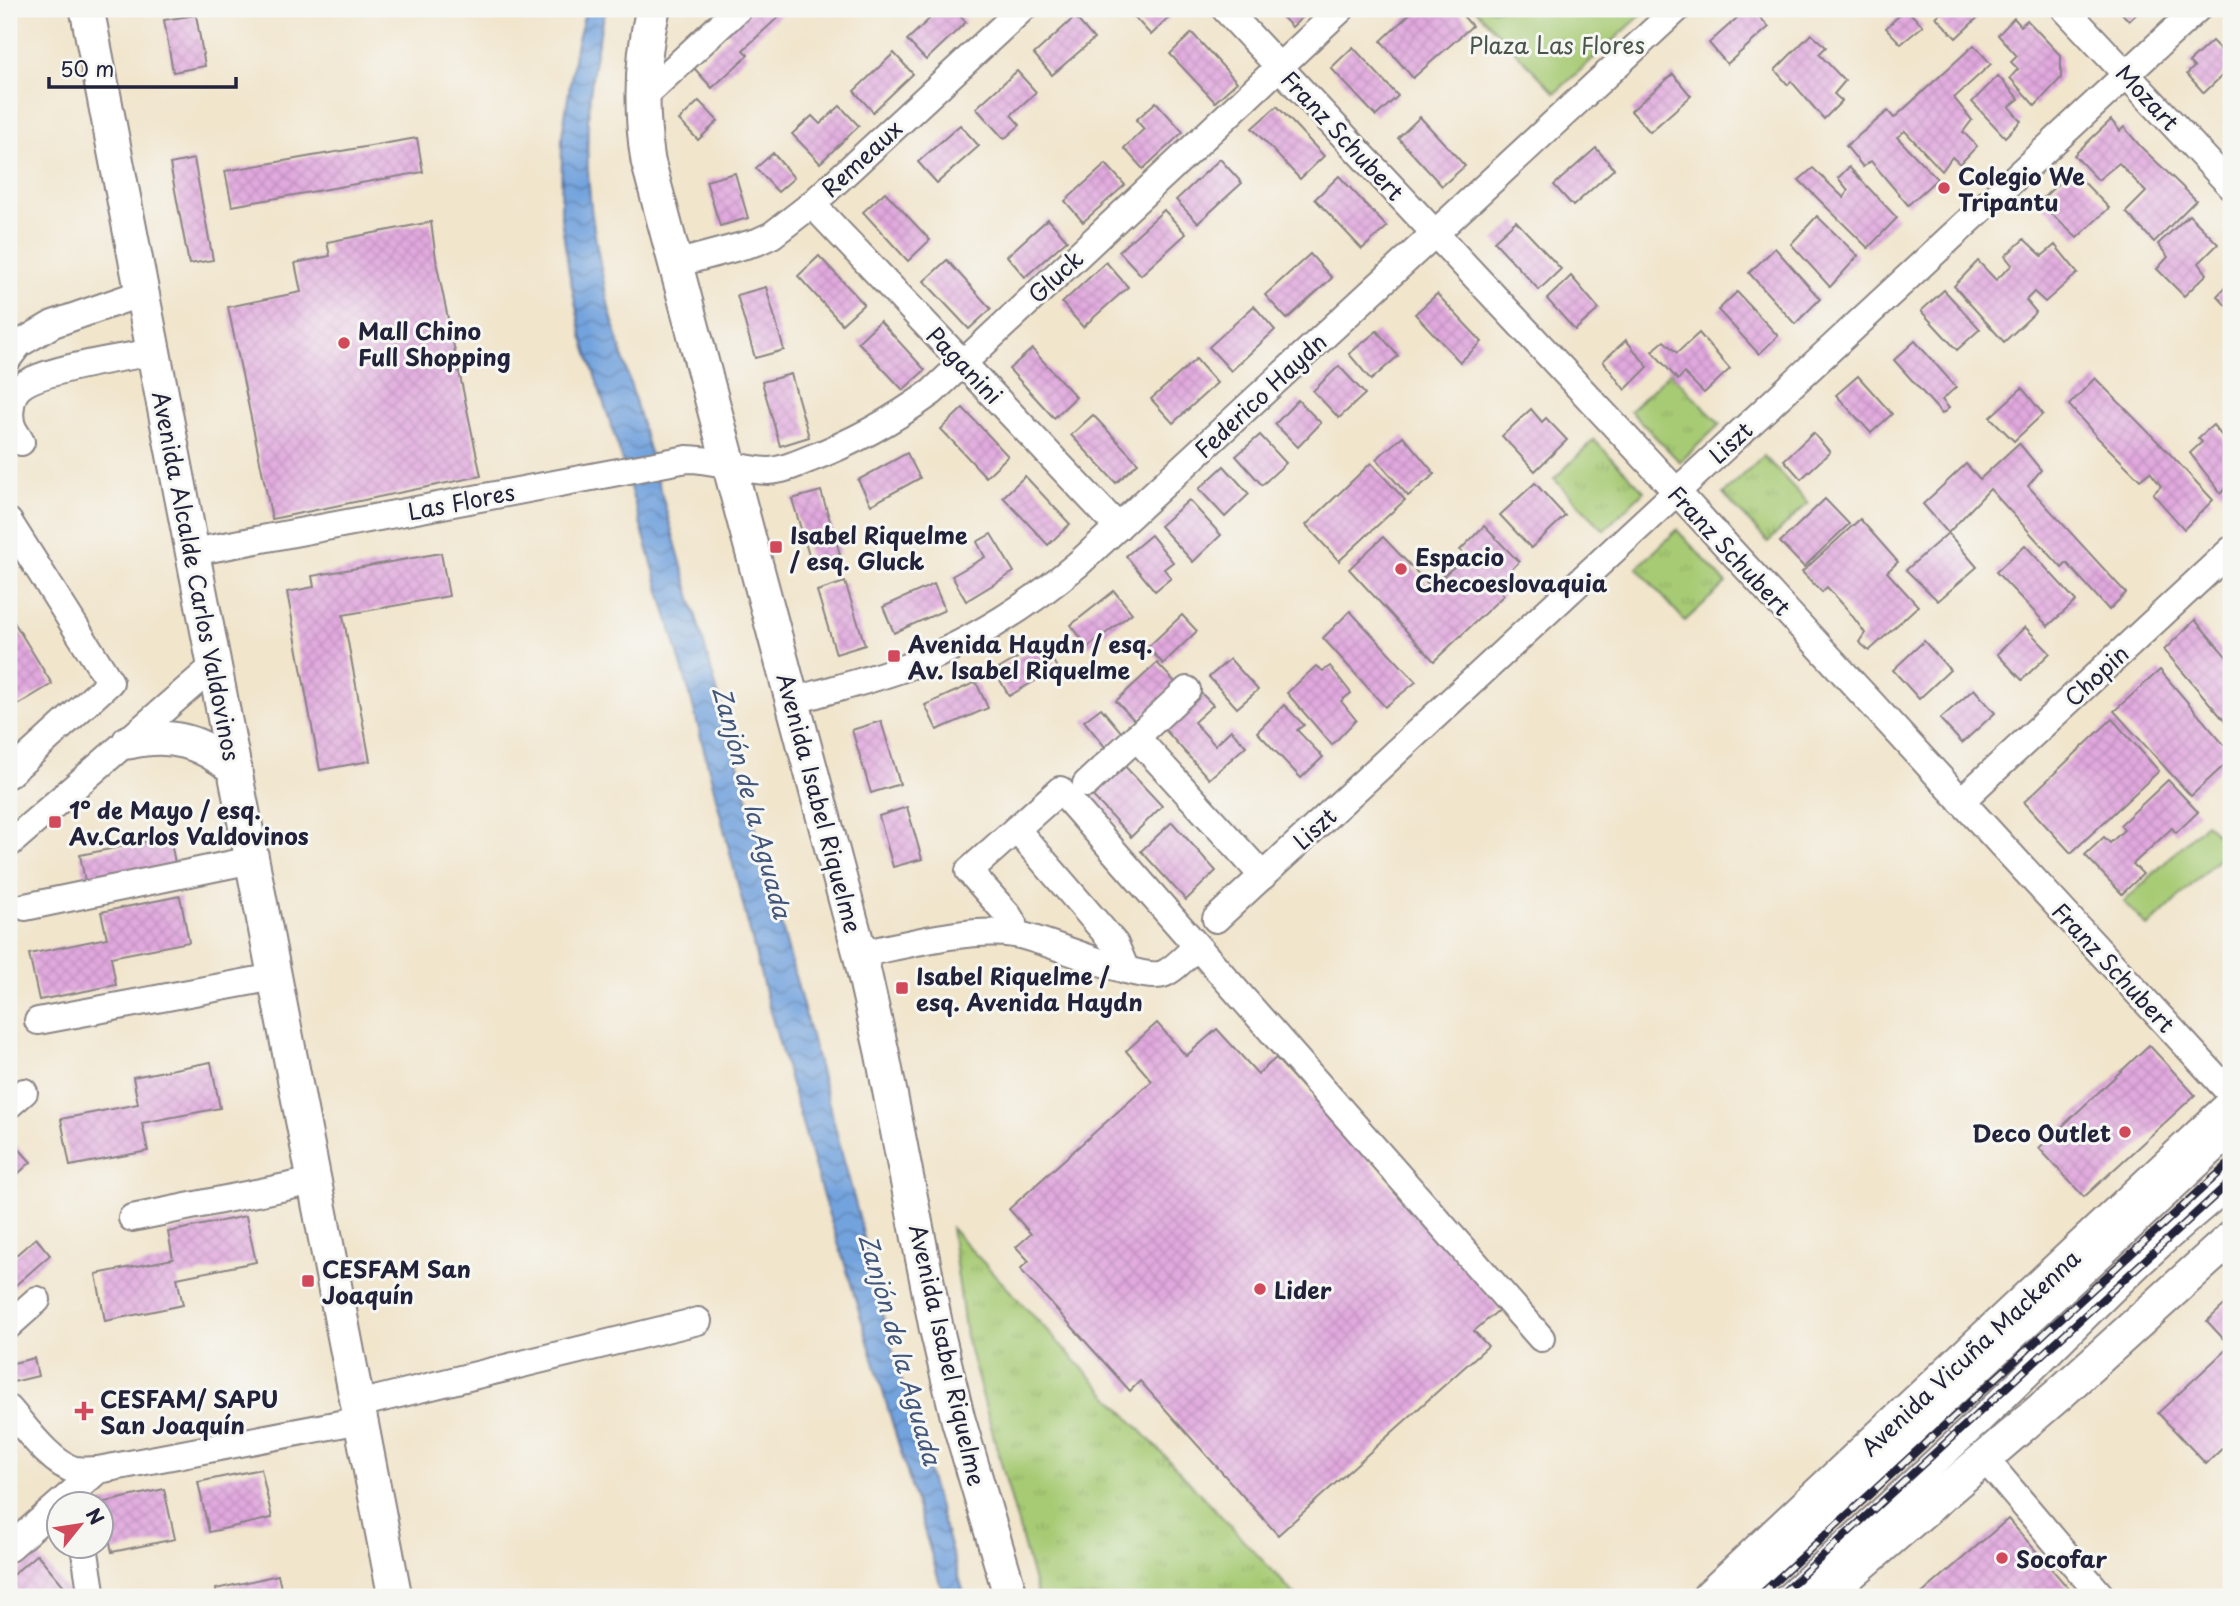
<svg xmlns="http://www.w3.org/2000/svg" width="2240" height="1606" viewBox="0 0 2240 1606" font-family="'Playpen Sans',sans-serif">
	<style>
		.grass { fill: url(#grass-tufts); stroke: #647658; stroke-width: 2 }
		.park { fill: #a7cb75; stroke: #647658; stroke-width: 2 }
		.water { fill: url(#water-waves); stroke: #4a628c; stroke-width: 2 }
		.building { fill: url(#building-cross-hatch) }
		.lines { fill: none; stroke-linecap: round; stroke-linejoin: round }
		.minor-casing { stroke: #8a8484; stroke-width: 30 }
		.major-casing { stroke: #8a8484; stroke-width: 37 }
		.minor { stroke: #fff; stroke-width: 26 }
		.major { stroke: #fff; stroke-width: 33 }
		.rail-casing { stroke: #22223b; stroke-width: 8 }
		.rail { stroke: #f6f6f2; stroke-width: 5; stroke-dasharray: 16; stroke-linecap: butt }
		.poi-dot { fill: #d1495b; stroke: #f6f6f2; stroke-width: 2.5 }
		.labels { text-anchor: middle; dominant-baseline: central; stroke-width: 6; stroke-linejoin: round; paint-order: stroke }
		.park-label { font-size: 23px; fill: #4a554c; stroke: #f6f6f2 }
		.street-label { font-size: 23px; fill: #22223b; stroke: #f6f6f2 }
		.poi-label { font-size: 23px; font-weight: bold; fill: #22223b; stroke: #f6f6f2; text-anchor: start }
		.water-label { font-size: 24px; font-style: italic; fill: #42567c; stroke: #f6f6f2 }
	</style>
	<defs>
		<pattern id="grass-tufts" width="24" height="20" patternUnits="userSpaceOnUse" patternTransform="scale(1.75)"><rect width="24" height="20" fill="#a7cb75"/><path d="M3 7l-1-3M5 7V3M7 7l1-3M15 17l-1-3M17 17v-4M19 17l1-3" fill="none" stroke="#8fae66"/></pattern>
		<pattern id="water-waves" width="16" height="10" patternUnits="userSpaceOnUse" patternTransform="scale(1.75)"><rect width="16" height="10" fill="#73a3dd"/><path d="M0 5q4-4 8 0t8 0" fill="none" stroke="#5e84b4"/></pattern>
		<pattern id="building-cross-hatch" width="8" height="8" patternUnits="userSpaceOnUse" patternTransform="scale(1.75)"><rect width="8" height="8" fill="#e1a9de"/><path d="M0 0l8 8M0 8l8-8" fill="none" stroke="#c191bf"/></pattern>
	</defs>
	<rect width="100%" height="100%" fill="#f6f6f2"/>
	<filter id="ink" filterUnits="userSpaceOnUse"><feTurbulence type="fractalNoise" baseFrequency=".0143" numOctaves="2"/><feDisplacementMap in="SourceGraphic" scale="14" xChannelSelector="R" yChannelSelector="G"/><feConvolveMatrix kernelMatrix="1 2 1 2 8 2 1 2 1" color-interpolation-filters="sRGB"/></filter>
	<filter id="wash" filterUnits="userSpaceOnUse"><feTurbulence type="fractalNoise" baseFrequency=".00686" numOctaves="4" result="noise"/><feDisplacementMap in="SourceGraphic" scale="28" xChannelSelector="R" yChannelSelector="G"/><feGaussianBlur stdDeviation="1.57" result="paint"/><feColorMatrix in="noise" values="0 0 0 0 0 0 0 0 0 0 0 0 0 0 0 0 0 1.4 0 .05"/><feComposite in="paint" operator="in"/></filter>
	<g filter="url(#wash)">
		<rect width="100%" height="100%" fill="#f1e5cc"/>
		<g class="grass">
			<path d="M1670 372 1720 424 1680 462 1630 411Z"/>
			<path d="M1594 440 1644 491 1604 530 1554 479Z"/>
			<path d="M1764 456 1808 503 1768 542 1723 494Z"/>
			<path d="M1677 530 1726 583 1685 621 1637 568Z"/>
			<path d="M951 1228 1297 1597H1038L966 1336Z"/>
		</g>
		<g class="park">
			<path d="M1475 9H1648L1555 93Z"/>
			<path d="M2206 823 2230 848 2148 927 2124 902Z"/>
		</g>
		<path class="water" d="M586 9H606C591 63 584 129 589 186 592 227 601 268 609 308L752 814 859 1217 883 1317 965 1597H944L848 1274 824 1200 768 1004 692 702 620 453 582 336 569 272 561 218 562 135 576 47Z"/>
		<g id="blocks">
			<g class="building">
				<path d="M746 9H787L743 50 748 55 712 88 694 68 730 35 724 28Z"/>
				<path d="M940 9H953L966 22 926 60 907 40Z"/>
				<path d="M1127 9H1168L1173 14 1151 35Z"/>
				<path d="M1275 9H1311L1292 27Z"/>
				<path d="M1415 9H1457L1472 26 1413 78 1381 41Z"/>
				<path d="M1747 9H1752L1769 27 1727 64 1709 43Z"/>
				<path d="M1906 9 1923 26 1901 44 1886 28Z"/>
				<path d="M1945 9H1987L1956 38 1936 17Z"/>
				<path d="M2118 9H2142L2129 21Z"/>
				<path d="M196 15 205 66 173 72 164 20Z"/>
				<path d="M1075 17 1094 39 1052 75 1034 54Z"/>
				<path d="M2014 18 2021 26 2027 20 2061 56V78L2035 106 2010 78 2018 69 2011 62 2017 56 1998 35Z"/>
				<path d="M1192 33 1237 82 1215 102 1170 54Z"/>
				<path d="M1811 34 1826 47 1819 54 1845 81 1834 94 1842 101 1824 119 1791 81 1788 85 1775 70Z"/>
				<path d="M2212 41 2223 52 2231 44V67L2204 93 2187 74 2194 67 2189 62Z"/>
				<path d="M1974 45 1991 64 1954 98 1972 120 1963 132 1977 146 1960 164 1952 157 1942 171 1905 131 1897 137 1937 179 1908 205 1871 161 1863 167 1846 146 1888 111 1894 118Z"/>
				<path d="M1353 47 1398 96 1376 116 1331 68Z"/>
				<path d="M894 53 913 74 873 112 854 91Z"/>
				<path d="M1017 71 1036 92 1011 115 1020 125 1004 139 976 108Z"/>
				<path d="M1673 74 1691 96 1650 132 1631 111Z"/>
				<path d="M1998 76 2019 99 2009 107 2021 121 2005 137 1972 102Z"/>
				<path d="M699 101 718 121 698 140 679 120Z"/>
				<path d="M1156 102 1183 132 1143 169 1124 148 1144 129 1136 120Z"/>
				<path d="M840 106 859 126 820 163 792 134 812 116 820 124Z"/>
				<path d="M1277 106 1324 156 1300 179 1252 128Z"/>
				<path d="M1420 117 1465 166 1442 186 1398 138Z"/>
				<path d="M2111 120 2120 131 2124 127 2140 146 2196 200 2154 242 2126 212 2146 192 2119 163 2098 180 2074 155Z"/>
				<path d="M960 125 979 146 937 183 918 162Z"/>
				<path d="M417 138 423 172 232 206 225 171Z"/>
				<path d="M1596 148 1614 169 1573 206 1554 185Z"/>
				<path d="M773 153 794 178 778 192 756 168Z"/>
				<path d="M194 159 213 260 189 264 170 164Z"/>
				<path d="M1220 159 1242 183 1198 223 1176 200Z"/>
				<path d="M1106 164 1125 185 1083 222 1065 201Z"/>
				<path d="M1849 167 1897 218 1868 248 1799 180 1813 168 1844 198 1848 190 1838 178Z"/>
				<path d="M2072 170 2109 208 2077 238 2039 202Z"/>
				<path d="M735 173 748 218 720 226 706 181Z"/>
				<path d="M1339 176 1387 227 1362 249 1315 199Z"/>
				<path d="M885 192 930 240 908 261 863 212Z"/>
				<path d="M1164 210 1186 234 1141 275 1119 251Z"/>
				<path d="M2189 215 2218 244 2199 263 2207 274 2184 296 2157 269 2168 257 2158 244Z"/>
				<path d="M1817 216 1858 256 1830 287 1791 244Z"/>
				<path d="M1048 219 1067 240 1025 277 1007 256Z"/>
				<path d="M1516 221 1561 269 1539 290 1494 241Z"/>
				<path d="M431 222 437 266 481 476 272 519 228 307 301 292 295 263 330 256 327 242Z"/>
				<path d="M2024 239 2042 256 2055 245 2078 273 2045 302 2034 292 2026 300 2036 312 2004 342 1954 286 1978 261 1996 280 2012 265 2005 256Z"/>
				<path d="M1775 248 1820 299 1795 324 1749 273Z"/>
				<path d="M1310 254 1332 278 1287 319 1265 295Z"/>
				<path d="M819 256 864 304 842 324 798 276Z"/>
				<path d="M947 260 991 309 969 329 924 281Z"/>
				<path d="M1106 262 1128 287 1083 327 1062 303Z"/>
				<path d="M1571 276 1599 309 1575 330 1547 299Z"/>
				<path d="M2231 281V311L2217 296Z"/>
				<path d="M766 287 784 350 755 358 737 295Z"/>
				<path d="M1944 290 1980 329 1957 350 1921 311Z"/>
				<path d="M1737 292 1778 336 1759 354 1718 310Z"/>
				<path d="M1437 294 1482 342 1460 362 1415 314Z"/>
				<path d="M1254 306 1275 330 1231 371 1209 347Z"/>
				<path d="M880 321 925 370 903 390 858 342Z"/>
				<path d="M1377 331 1398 356 1371 380 1349 354Z"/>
				<path d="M1699 333 1730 369 1704 393 1684 373 1678 380 1652 351 1664 341 1677 353Z"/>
				<path d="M1626 340 1648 367 1625 390 1603 361Z"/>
				<path d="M1915 341 1956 387 1942 400 1949 408 1942 414 1894 360Z"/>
				<path d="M1032 349 1076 397 1054 418 1009 369Z"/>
				<path d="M1196 359 1217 383 1173 423 1151 399Z"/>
				<path d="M1339 366 1365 394 1339 418 1313 391Z"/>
				<path d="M791 374 809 437 780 446 762 382Z"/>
				<path d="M1858 376 1892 414 1871 433 1836 395Z"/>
				<path d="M2095 378 2171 455 2213 500 2184 529 2153 494 2161 486 2150 472 2140 480 2098 438 2069 405Z"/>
				<path d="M2022 388 2043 414 2014 441 1990 417Z"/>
				<path d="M1298 400 1321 423 1298 447 1275 424Z"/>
				<path d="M963 408 1008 456 986 477 941 429Z"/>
				<path d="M1531 409 1542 422 1546 418 1567 440 1535 471 1502 436Z"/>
				<path d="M1093 415 1138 463 1116 483 1071 435Z"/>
				<path d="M2213 425 2231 447V483L2221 493 2190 453 2202 442 2198 438Z"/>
				<path d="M1813 433 1830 452 1801 479 1784 460Z"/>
				<path d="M1260 435 1286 463 1262 485 1236 456Z"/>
				<path d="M1403 436 1435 474 1408 496 1376 459Z"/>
				<path d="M2019 443 2041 470 2028 486 2126 593 2109 610 2067 563 2062 568 1990 489 1948 533 1977 567 1938 601 1906 570 1948 533 1923 504 1966 464 1980 479Z"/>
				<path d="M907 453 920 478 871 505 858 480Z"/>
				<path d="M1371 463 1405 500 1339 561 1306 525Z"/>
				<path d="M1224 466 1249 494 1225 517 1199 489Z"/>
				<path d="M1025 476 1070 524 1048 545 1003 497Z"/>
				<path d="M1535 483 1565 516 1531 548 1500 515Z"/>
				<path d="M821 491 840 554 811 562 792 499Z"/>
				<path d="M1825 499 1849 524 1804 567 1780 542Z"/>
				<path d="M1189 500 1221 535 1193 562 1160 526Z"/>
				<path d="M1860 519 1898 562 1887 572 1918 606 1869 651 1859 642 1865 633 1847 609 1827 587 1822 592 1802 572Z"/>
				<path d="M1484 526 1519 562 1495 586 1504 595 1434 661 1349 569 1383 537 1431 587 1466 556 1460 550Z"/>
				<path d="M991 534 1014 572 966 601 952 576 985 557 977 542Z"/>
				<path d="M1151 535 1173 562 1164 569 1171 578 1155 591 1126 556Z"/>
				<path d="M2025 545 2076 601 2048 626 1996 572Z"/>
				<path d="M441 553 449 596 343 615 370 761 320 770 287 592 314 587 312 576Z"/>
				<path d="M845 582 865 645 836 654 817 591Z"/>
				<path d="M934 584 945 610 894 633 883 607Z"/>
				<path d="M1114 591 1132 613 1088 647 1071 625Z"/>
				<path d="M1350 611 1416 682 1385 707 1323 638Z"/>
				<path d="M9 614 52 684 9 710Z"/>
				<path d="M1182 615 1197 631 1163 664 1148 647Z"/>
				<path d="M2195 620 2231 662V723L2229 726 2164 650Z"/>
				<path d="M2025 627 2050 653 2022 680 1997 654Z"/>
				<path d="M1924 641 1950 670 1919 699 1893 670Z"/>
				<path d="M1043 643 1057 668 1009 696 995 671Z"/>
				<path d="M1230 659 1258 690 1237 708 1209 677Z"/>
				<path d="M1157 663 1176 683 1136 722 1116 701Z"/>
				<path d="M1316 666 1323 671 1330 666 1351 693 1341 701 1356 720 1332 745 1287 693Z"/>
				<path d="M2160 670 2231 753V759L2191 796 2114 711Z"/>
				<path d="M976 682 988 708 937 730 925 705Z"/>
				<path d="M1974 689 1995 713 1962 743 1940 719Z"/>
				<path d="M1198 690 1213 705 1194 722 1215 745 1231 730 1246 746 1209 779 1160 724Z"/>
				<path d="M1284 705 1304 725 1297 730 1323 757 1301 778 1257 732Z"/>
				<path d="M1101 708 1122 733 1105 747 1084 721Z"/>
				<path d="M2112 719 2159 771 2071 853 2024 802Z"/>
				<path d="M881 721 900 784 871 793 852 730Z"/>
				<path d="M1120 761 1162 806 1131 837 1088 791Z"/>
				<path d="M2168 780 2198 812 2176 833 2172 828 2133 864 2143 874 2122 894 2085 855 2104 837 2110 843 2124 830 2120 825Z"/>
				<path d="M907 807 922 859 893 867 879 816Z"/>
				<path d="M1172 822 1216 871 1186 900 1141 851Z"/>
				<path d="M170 837 176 868 86 886 80 855Z"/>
				<path d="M180 896 189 942 111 957 116 985 39 1000 29 954 107 938 101 912Z"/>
				<path d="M1157 1023 1186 1056 1217 1029 1258 1074 1276 1058 1500 1309 1474 1331 1488 1346 1278 1535 1140 1381 1130 1391 1020 1269 1029 1261 1016 1247 1031 1234 1009 1209 1152 1081 1126 1051Z"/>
				<path d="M2149 1045 2195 1095 2084 1197 2039 1148Z"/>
				<path d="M211 1062 220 1108 142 1123 148 1151 70 1166 61 1119 138 1104 133 1077Z"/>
				<path d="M10 1139 31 1162 11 1180 9 1177V1141Z"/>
				<path d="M246 1216 256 1262 177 1278 183 1305 105 1321 96 1274 173 1259 168 1232Z"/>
				<path d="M36 1238 50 1255 9 1291V1261Z"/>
				<path d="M2231 1299V1440L2206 1464 2158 1413 2230 1346 2207 1321Z"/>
				<path d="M34 1358 38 1376 13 1382 9 1364Z"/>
				<path d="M261 1469 272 1518 209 1532 198 1482Z"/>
				<path d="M164 1489 175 1539 112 1552 101 1503Z"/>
				<path d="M2008 1519 2076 1597H1918Z"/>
				<path d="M37 1554 70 1593 65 1597H9V1578Z"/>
				<path d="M278 1575 283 1597H217L216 1589Z"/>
			</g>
		</g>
	</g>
	<g filter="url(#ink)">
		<use href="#blocks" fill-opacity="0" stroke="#8a8484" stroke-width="2"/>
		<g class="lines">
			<defs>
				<g id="minor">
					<path d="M1225 9 1677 492 2231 1094"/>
					<path d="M2065 9 2231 186"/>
					<path d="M642 98 738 9"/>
					<path d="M812 204 1118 527"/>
					<path d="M675 264 757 242 772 235 812 204 1022 9"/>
					<path d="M9 357 19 344 53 324 142 293"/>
					<path d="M21 442C18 436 12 429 11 422 9 413 11 397 17 390 33 370 127 357 154 352"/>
					<path d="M9 522 110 682 9 774"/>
					<path d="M193 552 687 459C715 459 740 470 768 471 781 471 797 464 809 459 855 442 892 421 932 392L1341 9"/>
					<path d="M793 701C832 689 873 680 912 665 974 641 1028 606 1078 564L1677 9"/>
					<path d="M1136 737 1263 876"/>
					<path d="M1086 784 1187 690"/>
					<path d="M1961 801 2231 550"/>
					<path d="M1016 829 1115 944 1126 970"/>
					<path d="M9 844 215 665"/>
					<path d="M25 907 252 860"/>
					<path d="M1216 919 2197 9"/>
					<path d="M1014 934 1013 923 1008 915 969 871 1060 790 1541 1338"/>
					<path d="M860 954C905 945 969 927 1014 934 1044 938 1140 983 1163 974 1175 969 1186 956 1196 947"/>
					<path d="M38 1021 275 977"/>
					<path d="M9 1105 24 1092"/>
					<path d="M132 1218 315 1181"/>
					<path d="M9 1325 37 1300"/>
					<path d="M358 1404 698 1321"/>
					<path d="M9 1409C25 1427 51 1464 75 1470 83 1471 91 1470 98 1470L361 1420"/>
					<path d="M1985 1459 2102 1597"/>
					<path d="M84 1546 92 1597"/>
					<path d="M9 1548 98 1470"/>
					<path d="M1736 1597 2231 1133"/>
					<path d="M1788 1597C1861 1530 1935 1464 2006 1395 2080 1323 2150 1248 2231 1184"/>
				</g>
				<g id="major">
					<path d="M87 9 395 1597"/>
					<path d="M653 9C641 60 640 109 648 161L860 954 882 1052 936 1327 958 1419 1011 1597"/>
					<path d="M129 742C172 732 202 742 235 769"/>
					<path d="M1709 1597 2231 1106"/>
					<path d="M1823 1597 2058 1395 2231 1238"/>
				</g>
			</defs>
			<use href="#minor" class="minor-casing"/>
			<use href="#major" class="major-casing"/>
			<use href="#minor" class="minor"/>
			<use href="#major" class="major"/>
			<defs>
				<g id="rail">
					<path d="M1758 1597 2231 1162"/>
					<path d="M1778 1597 2231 1181"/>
				</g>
			</defs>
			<use href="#rail" class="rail-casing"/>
			<use href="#rail" class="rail"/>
		</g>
	</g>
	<g class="poi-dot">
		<circle cx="1944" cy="188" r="7"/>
		<circle cx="344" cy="343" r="7"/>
		<rect x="769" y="540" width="14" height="14" rx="3.5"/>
		<circle cx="1401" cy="569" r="7"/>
		<rect x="887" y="649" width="14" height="14" rx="3.5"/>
		<rect x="48" y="815" width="14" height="14" rx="3.5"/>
		<rect x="895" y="981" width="14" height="14" rx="3.5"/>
		<circle cx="2125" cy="1132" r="7"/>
		<rect x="301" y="1274" width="14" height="14" rx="3.5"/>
		<circle cx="1260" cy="1289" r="7"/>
		<path d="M80.5 1400.5h7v7h7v7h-7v7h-7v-7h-7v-7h7z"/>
		<circle cx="2002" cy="1558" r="7"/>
	</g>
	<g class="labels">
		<g class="park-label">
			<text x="1557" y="44">Plaza Las Flores</text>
		</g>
		<g class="street-label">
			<text transform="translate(2148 97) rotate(47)">Mozart</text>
			<text transform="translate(1343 135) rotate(47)">Franz Schubert</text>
			<text transform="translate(861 158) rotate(-43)">Remeaux</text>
			<text transform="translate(1055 276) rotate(-43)">Gluck</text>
			<text transform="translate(965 365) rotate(46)">Paganini</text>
			<text transform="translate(1260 395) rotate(-43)">Federico Haydn</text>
			<text transform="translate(1730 442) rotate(-43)">Liszt</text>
			<text transform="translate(461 501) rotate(-11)">Las Flores</text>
			<text transform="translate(1730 550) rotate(47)">Franz Schubert</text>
			<text transform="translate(197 576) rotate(79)">Avenida Alcalde Carlos Valdovinos</text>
			<text transform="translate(2096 675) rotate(-43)">Chopin</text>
			<text transform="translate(820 803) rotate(75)">Avenida Isabel Riquelme</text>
			<text transform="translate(1314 828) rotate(-43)">Liszt</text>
			<text transform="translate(2114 967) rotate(47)">Franz Schubert</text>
			<text transform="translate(1970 1352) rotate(-43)">Avenida Vicuña Mackenna</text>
			<text transform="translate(948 1355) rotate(77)">Avenida Isabel Riquelme</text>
		</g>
		<g class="poi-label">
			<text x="1958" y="175">Colegio We<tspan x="1958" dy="26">Tripantu</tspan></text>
			<text x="358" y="330">Mall Chino<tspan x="358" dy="26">Full Shopping</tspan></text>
			<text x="790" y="534">Isabel Riquelme<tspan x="790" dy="26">/ esq. Gluck</tspan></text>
			<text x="1415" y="556">Espacio<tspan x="1415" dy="26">Checoeslovaquia</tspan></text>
			<text x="908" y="643">Avenida Haydn / esq.<tspan x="908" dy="26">Av. Isabel Riquelme</tspan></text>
			<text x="69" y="809">1° de Mayo / esq.<tspan x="69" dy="26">Av.Carlos Valdovinos</tspan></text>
			<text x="916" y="975">Isabel Riquelme /<tspan x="916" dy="26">esq. Avenida Haydn</tspan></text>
			<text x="2111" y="1132" text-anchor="end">Deco Outlet</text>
			<text x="322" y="1268">CESFAM San<tspan x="322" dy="26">Joaquín</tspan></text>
			<text x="1274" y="1289">Lider</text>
			<text x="100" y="1398">CESFAM/ SAPU<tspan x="100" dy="26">San Joaquín</tspan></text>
			<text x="2016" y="1558">Socofar</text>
		</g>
		<g class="water-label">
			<text transform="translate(753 802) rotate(75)">Zanjón de la Aguada</text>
			<text transform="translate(901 1349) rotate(74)">Zanjón de la Aguada</text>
		</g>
	</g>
	<rect width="2240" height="1606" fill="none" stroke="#f6f6f2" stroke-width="35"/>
	<g transform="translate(80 1525) rotate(60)"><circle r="33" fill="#f6f6f2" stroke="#a1a1a9" stroke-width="2"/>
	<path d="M0-5L12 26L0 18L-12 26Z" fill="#d1495b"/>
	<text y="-10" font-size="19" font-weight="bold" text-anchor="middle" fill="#22223b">N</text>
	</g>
	<path d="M49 77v10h187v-10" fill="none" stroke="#22223b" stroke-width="3.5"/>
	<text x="60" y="77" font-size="21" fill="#22223b" stroke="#f6f6f2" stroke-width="5" paint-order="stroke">50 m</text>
</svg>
